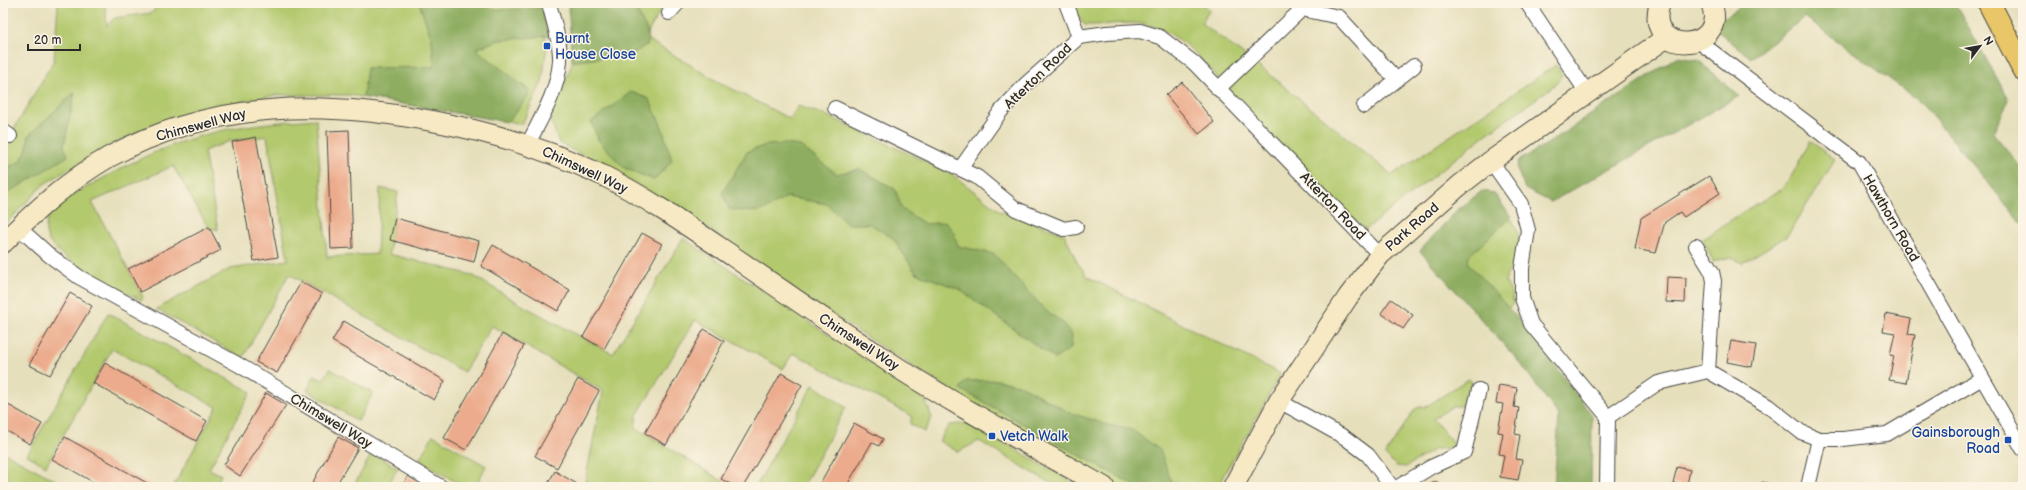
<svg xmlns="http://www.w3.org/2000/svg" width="2026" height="490" viewBox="0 0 2026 490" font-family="'Balsamiq Sans',sans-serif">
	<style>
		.green { fill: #b3c96e; stroke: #6f7a4c }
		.forest { fill: #8ead61; stroke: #5c6c46 }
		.building { fill: #ecab8c }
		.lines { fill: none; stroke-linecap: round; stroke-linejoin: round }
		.street-casing { stroke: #474641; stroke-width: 16 }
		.secondary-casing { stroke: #474641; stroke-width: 22 }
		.primary-casing { stroke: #474641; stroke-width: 24 }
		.street { stroke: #fff; stroke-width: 14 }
		.secondary { stroke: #f6e9c3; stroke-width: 20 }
		.primary { stroke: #e9c769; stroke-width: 22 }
		.transit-dot { fill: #1a4fb4; stroke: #fcf5e5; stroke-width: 1.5 }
		.labels { text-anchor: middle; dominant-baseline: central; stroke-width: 3; stroke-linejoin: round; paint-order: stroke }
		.transit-label { font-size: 14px; fill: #164399; stroke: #fcf5e5; text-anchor: start }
		.street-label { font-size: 14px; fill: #2b2b2b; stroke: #fcf5e5 }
	</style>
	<rect width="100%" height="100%" fill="#fcf5e5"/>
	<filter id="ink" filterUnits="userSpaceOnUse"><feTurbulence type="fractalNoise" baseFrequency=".025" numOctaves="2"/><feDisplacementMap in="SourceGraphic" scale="8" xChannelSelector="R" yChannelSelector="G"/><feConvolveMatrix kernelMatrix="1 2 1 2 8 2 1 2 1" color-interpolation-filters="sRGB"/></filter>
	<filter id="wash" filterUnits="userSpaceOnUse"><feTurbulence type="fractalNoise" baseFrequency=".012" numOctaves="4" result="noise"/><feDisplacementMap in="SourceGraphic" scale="16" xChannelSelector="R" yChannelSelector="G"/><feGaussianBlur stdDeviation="0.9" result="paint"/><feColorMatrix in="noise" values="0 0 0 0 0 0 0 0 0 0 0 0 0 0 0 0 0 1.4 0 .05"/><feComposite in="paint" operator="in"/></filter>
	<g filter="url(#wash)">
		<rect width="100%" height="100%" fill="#e6dfbb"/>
		<g class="green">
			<path d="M58 3H105L107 26 114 18 152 13 159 3H539L547 46 542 82 522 124 350 95H276L212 108 163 121 112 144 44 184 3 227V144L10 136 54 60Z"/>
			<path d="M572 3H668L660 11 645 38 717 81 790 119 798 106 828 116 950 173 1000 211 1020 217 1065 235 1077 262 1088 277 1281 374 1217 487H1120L1007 427 812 302 674 205 559 143 550 118 574 59Z"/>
			<path d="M1071 3H1201L1210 10 1201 23 1264 70 1392 175 1556 65 1562 76 1551 88 1484 136 1365 230C1326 191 1287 154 1249 115 1220 85 1200 46 1160 29 1137 18 1110 26 1085 25L1078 17Z"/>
			<path d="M316 119 327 257 377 254 380 188 398 192 389 254 472 275 520 304 613 354 683 238 925 399 932 418 924 432 910 424 912 416 793 353 783 369 695 320 637 415 635 427 732 487H584L603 391 492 326 464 372 289 274 243 358 156 309 230 269 288 260 267 136 230 141 204 151 218 230 208 227 173 166 92 202 143 297 141 300C117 287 60 262 48 239 43 229 48 213 56 206 65 198 76 193 87 187 123 167 160 147 200 136 238 125 277 122 316 119Z"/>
			<path d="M1810 141 1835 160 1787 236 1742 263 1731 257 1713 262 1703 239 1746 210 1782 189 1792 175Z"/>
			<path d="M1508 214C1516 226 1524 241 1519 256 1516 265 1508 269 1505 281L1512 294 1513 304 1508 309 1461 257Z"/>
			<path d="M108 313 251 392 209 469 221 475 214 487H173L217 407 112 349 46 466 27 455Z"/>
			<path d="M330 369 373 393 358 421 307 390 314 376 323 380Z"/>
			<path d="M1468 379 1471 382 1463 406H1453L1433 419 1455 445V448L1435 449 1406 467 1396 466 1385 455 1415 409 1422 406 1424 408Z"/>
			<path d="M813 385 846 407 803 487H756Z"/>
			<path d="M970 423 1081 487H1057L979 441 958 452 939 441 949 425Z"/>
			<path d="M433 435 486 466 475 487H464L419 460Z"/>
			<path d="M3 452 68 487H3Z"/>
			<path d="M372 453 398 468 387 487H353Z"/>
		</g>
		<g class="forest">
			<path d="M419 3H482L494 10 542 8 549 36 499 40 476 49 531 92 508 122 363 97 367 68 434 67 432 40Z"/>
			<path d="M568 3H640L637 11 647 31 648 44 634 53 572 62Z"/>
			<path d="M1746 3H1955L2009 100 1993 133 2023 169V225L1921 102 1805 17 1751 58 1715 29 1717 22Z"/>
			<path d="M1677 57 1698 60 1739 96 1551 202 1525 189 1517 169 1518 161 1547 144Z"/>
			<path d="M75 92 64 146 68 156 3 196V167C21 167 29 152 28 136Z"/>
			<path d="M631 92 649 99 662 127 672 161 654 180 624 168 599 141 591 122Z"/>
			<path d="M785 144 800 146 837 174 859 169 895 189 902 209 925 224 946 222 954 233 958 246 994 254 1046 311 1062 322 1072 335 1071 348 1055 359 959 289 916 273 893 238 870 224H848L827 204 787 197C760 213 760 214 729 209L722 193 747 152 766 145Z"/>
			<path d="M1482 191 1494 193 1511 217 1469 256 1468 263 1530 332 1592 415 1591 487H1554L1559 416 1521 364 1420 251 1455 212Z"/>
			<path d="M998 380 1022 386 1068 412 1108 425 1132 430 1160 450 1173 487H1137L960 389 966 381Z"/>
		</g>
		<g id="blocks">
			<g class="building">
				<path d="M1182 82 1214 122 1199 134 1166 95Z"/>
				<path d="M349 130 353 248 331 249 327 131Z"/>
				<path d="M256 137 278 257 254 261 232 142Z"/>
				<path d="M1709 176 1720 193 1684 217 1680 212 1665 222 1656 253 1635 249 1641 218Z"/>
				<path d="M395 218 479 241 474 262 390 240Z"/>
				<path d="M209 227 221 250 140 292 128 269Z"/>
				<path d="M642 233 662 244 604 349 583 337Z"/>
				<path d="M493 245 570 290 558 311 481 266Z"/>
				<path d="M1667 277 1686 278 1685 303 1666 302Z"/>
				<path d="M301 282 322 294 277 373 256 362Z"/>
				<path d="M70 293 92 306 50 375 29 365Z"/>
				<path d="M1391 299 1413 315 1403 329 1381 313Z"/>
				<path d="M1886 314 1911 319 1908 334 1915 335 1906 383 1889 380 1894 356 1890 355 1895 333 1883 331Z"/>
				<path d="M344 321 445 381 434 400 332 341Z"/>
				<path d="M704 329 724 341 666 445 645 433Z"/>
				<path d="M502 334 524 346 466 450 444 438Z"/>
				<path d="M1731 341 1756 345 1752 367 1727 362Z"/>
				<path d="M105 363 207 421 196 441 93 383Z"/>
				<path d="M781 373 802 385 743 487H736L721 479Z"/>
				<path d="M578 379 599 391 557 468 535 456Z"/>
				<path d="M1499 385 1517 388 1514 407 1519 408 1515 434 1520 435 1516 459 1522 460 1518 480 1500 477 1504 455 1499 454 1503 433 1498 432 1503 404 1496 403Z"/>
				<path d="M266 393 286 405 240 476 224 465Z"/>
				<path d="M3 402 42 424 30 444 3 429Z"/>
				<path d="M854 423 883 439 879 446 872 442 846 487H818Z"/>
				<path d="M65 437 154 487H102L52 459Z"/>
				<path d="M338 437 358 448 335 487H310Z"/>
				<path d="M1677 467 1690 470 1687 485 1693 487H1682L1683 485 1673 483Z"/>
				<path d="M555 471 577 484 575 487H546Z"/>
				<path d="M408 476 427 487H402Z"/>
				<path d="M1436 481 1440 487H1426Z"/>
				<path d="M1762 482 1781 486V487H1760Z"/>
			</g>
		</g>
	</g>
	<g filter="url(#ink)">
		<use href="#blocks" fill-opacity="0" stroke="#474641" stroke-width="1"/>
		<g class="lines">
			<defs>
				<g id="street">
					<path d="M1066 3 1079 37"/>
					<path d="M1527 3 1588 94"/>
					<path d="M669 13 678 3"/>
					<path d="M1698 41 1859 162 2023 449"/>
					<path d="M1218 89 1302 9 1339 17 1396 79"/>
					<path d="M1364 106 1414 66"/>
					<path d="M835 108 977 177 1016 209 1064 229 1076 227"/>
					<path d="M3 131 10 136"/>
					<path d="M528 144C541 118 558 91 560 61 561 42 553 21 549 3"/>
					<path d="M1491 161 1521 204 1528 230 1522 268V298L1531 324 1608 417 1658 383 1708 371 1768 406 1801 432 1819 439H1843L1887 434 1982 378"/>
					<path d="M960 169 1001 111 1026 84 1079 37 1107 33 1140 31 1160 37 1194 63 1380 255"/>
					<path d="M18 227 49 255 79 277 239 365 441 487"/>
					<path d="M1696 246 1712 272 1714 281 1708 371"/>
					<path d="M1279 401 1344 437 1368 455 1392 487"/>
					<path d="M1398 487 1431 467 1464 452 1479 390"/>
					<path d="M1607 487 1608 417"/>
					<path d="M1808 487 1819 439"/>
				</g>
				<g id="secondary">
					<path d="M1660 3C1642 58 1731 53 1711 3"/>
					<path d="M3 243C36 210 69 180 109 157 215 99 327 100 442 123 498 134 551 151 602 175 648 198 691 228 734 257 783 291 833 326 883 358 954 405 1030 445 1104 487"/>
					<path d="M1233 487 1279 401 1348 297 1380 255 1459 186 1491 161 1667 37"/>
				</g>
				<path id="primary" d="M1989 3 2023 69"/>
			</defs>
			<use href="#street" class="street-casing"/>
			<use href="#secondary" class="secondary-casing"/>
			<use href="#primary" class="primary-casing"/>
			<use href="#street" class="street"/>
			<use href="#secondary" class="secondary"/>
			<use href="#primary" class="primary"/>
		</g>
	</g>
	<g class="transit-dot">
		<rect x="543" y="42" width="8" height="8" rx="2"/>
		<rect x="988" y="432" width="8" height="8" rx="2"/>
		<rect x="2004" y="436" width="8" height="8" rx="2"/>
	</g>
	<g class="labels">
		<g class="transit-label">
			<text x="555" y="38">Burnt<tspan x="555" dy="16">House Close</tspan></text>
			<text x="2000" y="432" text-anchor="end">Gainsborough<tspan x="2000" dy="16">Road</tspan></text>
			<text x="1000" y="436">Vetch Walk</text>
		</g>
		<g class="street-label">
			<text transform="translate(1038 76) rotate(-44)">Atterton Road</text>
			<text transform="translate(201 125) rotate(-15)">Chimswell Way</text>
			<text transform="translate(585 170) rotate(25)">Chimswell Way</text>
			<text transform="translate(1333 206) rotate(46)">Atterton Road</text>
			<text transform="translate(1891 218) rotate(60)">Hawthorn Road</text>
			<text transform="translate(1412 227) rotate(-41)">Park Road</text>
			<text transform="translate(859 342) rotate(33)">Chimswell Way</text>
			<text transform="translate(331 421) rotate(31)">Chimswell Way</text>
		</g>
	</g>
	<rect width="2026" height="490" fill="none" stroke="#fcf5e5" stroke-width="16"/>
	<g transform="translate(1980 46) rotate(58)" stroke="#fcf5e5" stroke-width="3" paint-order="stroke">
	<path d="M0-3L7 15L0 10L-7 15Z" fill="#2b2b2b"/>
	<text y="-6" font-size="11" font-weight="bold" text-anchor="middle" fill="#2b2b2b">N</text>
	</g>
	<path d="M28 44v6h52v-6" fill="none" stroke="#2b2b2b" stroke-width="2"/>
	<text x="34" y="44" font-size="12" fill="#2b2b2b" stroke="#fcf5e5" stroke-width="3" paint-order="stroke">20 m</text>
</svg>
